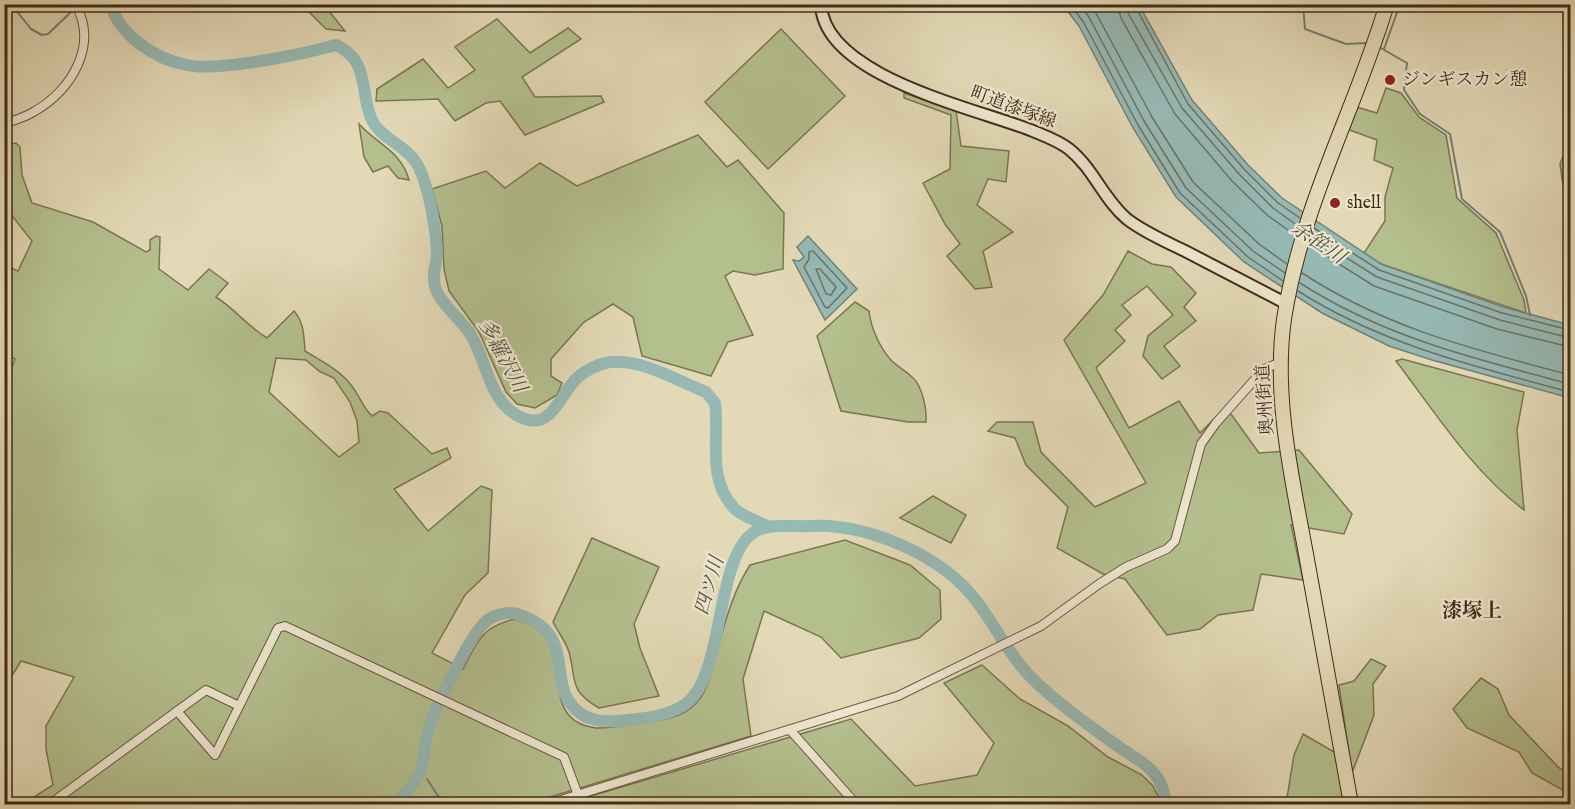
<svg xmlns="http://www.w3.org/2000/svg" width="1575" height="809" viewBox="0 0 1575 809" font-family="'IM FELL English','Noto Serif JP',serif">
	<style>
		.green { fill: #b4bf8e; stroke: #7a7652; stroke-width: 1.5; fill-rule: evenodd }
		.water { fill: #96b9b4; stroke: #748174; stroke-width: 1.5 }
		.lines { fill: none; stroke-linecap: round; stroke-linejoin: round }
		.shore { stroke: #6c7264; stroke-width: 1.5 }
		.stream { stroke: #748174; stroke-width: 2 }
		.river { stroke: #96b9b4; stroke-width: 12 }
		.street-casing { stroke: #6a573e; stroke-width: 10 }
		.secondary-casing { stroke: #412c15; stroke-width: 14 }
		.highway-casing { stroke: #412c15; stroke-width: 16 }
		.street { stroke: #ede6d0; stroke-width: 8 }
		.secondary { stroke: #ede6d0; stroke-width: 10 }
		.highway { stroke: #e3d9b7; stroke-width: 14 }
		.poi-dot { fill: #8f2418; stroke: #ede6d0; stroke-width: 2 }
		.labels { text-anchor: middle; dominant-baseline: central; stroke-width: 4.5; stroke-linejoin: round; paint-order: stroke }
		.poi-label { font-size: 18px; fill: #412c15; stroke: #ede6d0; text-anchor: start }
		.street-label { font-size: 18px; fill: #412c15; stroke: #ede6d0 }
		.water-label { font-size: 20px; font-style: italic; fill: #564f3d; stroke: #ede6d0 }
		.neighbourhood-label { font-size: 20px; font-weight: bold; fill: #412c15; stroke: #ede6d0 }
	</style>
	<rect width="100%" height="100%" fill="#e3d9b7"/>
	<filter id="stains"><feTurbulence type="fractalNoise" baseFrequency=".00333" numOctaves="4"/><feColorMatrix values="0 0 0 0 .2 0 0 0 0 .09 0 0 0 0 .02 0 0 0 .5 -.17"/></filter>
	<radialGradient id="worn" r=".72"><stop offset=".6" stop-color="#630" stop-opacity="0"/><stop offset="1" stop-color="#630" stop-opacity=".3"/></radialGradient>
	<g class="green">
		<path d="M302 5H324L345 31 326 29Z"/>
		<path d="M497 19 530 53 568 28 581 39 522 77 535 97 601 96 604 102 525 135 500 101 486 103 455 121 438 99 376 101 377 89 423 59 448 88 475 70 455 47Z"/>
		<path d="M781 29 845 96 768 169 705 102Z"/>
		<path d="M1386 88 1401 93 1419 117 1446 135 1457 198 1496 233 1524 300 1526 313 1381 264 1364 253 1385 221V197L1393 168 1374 160 1377 140 1347 129 1356 107 1377 113Z"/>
		<path d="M904 93 956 110 961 146 1009 151 1006 182 988 179 977 205 1013 232 983 251 992 287 975 289 947 256 960 244 945 224 923 183 950 169 951 115 904 98Z"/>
		<path d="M359 124C377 144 402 152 409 180L398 178 388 166 373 172 364 157Z"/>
		<path d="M698 135 727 167 738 160 784 213 783 269 755 275 733 271 725 276 753 335 728 342 711 376 642 356 633 317 613 304 584 322 551 359V376L562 383 557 395 535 408 517 404 506 392 479 332 449 291 444 269 442 226 432 189 486 171 505 188 540 163 577 186Z"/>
		<path d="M16 143 20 147 22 175 32 203 93 222 146 252 150 250V240L156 236 160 237 159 269 188 290 209 269 228 283 216 297C235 309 247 326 267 338L294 311C304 322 304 337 305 351 321 361 340 370 351 385 360 396 362 407 372 416L380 411 388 413 432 454 447 448 451 458 394 489 428 531 481 486 492 490 488 573 465 595 432 653 463 669C478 640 482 627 515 619 526 623 538 626 546 636 568 665 542 721 596 728 611 729 631 724 646 722 668 720 688 716 701 697 709 686 713 667 716 654 725 623 732 593 750 565L845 540 910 565 940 590 941 619 919 638 841 658 821 637 764 611 743 679 751 736 547 798 539 804H23L53 785 46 749V726L74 677 21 661 5 687 4 389 15 359 5 353 4 265 18 271 32 241 5 207V145ZM276 358 306 360 319 371 334 378 350 402 357 421 359 442 339 457 269 392Z"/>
		<path d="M1570 150V232L1560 164 1564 154Z"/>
		<path d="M1128 251 1152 264 1171 267 1196 293 1184 307 1196 321 1164 346 1180 366 1162 379 1143 356 1148 336 1173 315 1147 286 1122 305 1131 315 1115 330 1125 341 1096 368 1129 428 1179 401 1200 433 1224 409 1231 414 1259 453 1299 450 1352 514 1344 534 1291 525 1303 580 1261 574 1253 610 1218 615 1200 629 1167 635 1125 579 1103 574 1057 548 1068 507 1026 465 1015 438 988 431 997 422H1033L1041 452 1095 507 1146 483 1064 340 1103 295Z"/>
		<path d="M855 302 869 311C871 328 879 346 890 359 897 367 905 370 912 377 922 385 927 409 926 422H908L841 411 817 336Z"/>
		<path d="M1402 359 1524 392 1517 430 1524 510C1472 471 1435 412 1396 361Z"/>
		<path d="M933 496 966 515 951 543 900 518Z"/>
		<path d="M592 538 659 567 634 624 640 648 659 696 599 708C568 690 577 681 569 652 566 642 558 632 553 622Z"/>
		<path d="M1371 659 1386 666 1373 684 1374 715 1352 773 1339 685 1354 681Z"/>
		<path d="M982 665 1020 699 1068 726 1108 757 1142 775 1153 786 1162 804H564L851 719 915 786 977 775 994 743 944 683Z"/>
		<path d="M1481 678 1498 689 1509 715 1559 768 1570 773V794L1532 773 1519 752 1467 728 1453 709Z"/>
		<path d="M1303 734 1336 753 1345 804H1286L1294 755Z"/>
	</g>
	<g class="water">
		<path d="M1063 5H1139L1192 100 1248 165 1282 198 1381 264 1503 307 1570 325V398L1432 360 1389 346 1322 313 1244 262 1176 197 1133 128 1079 26Z"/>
		<path d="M808 236 857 289 825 320 793 260 799 261 804 257 797 247Z"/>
	</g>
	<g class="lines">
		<g class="shore">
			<path d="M1070 4 1084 23 1138 125 1180 193 1248 257 1283 281"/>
			<path d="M1080 4 1090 19 1144 121 1186 188 1253 251 1285 273"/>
			<path d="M1091 4 1152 117 1193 182 1259 244 1287 264"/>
			<path d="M1117 4 1121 18 1175 114 1232 181 1267 215 1295 235"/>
			<path d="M1127 4 1128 13 1182 108 1239 174 1273 208 1298 226"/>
			<path d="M1134 4 1188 104 1244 169 1278 203 1300 218"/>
			<path d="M1314 228 1379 270 1502 313 1570 330"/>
			<path d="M1312 236 1377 277 1500 320 1570 338"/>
			<path d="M1309 245 1374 286 1497 329 1570 347"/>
			<path d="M813 251 847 288 828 308 825 307 804 267 809 259V252Z"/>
			<path d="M816 269H820L836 287 831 295 826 294Z"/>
			<path d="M1302 273C1388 329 1473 349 1570 375"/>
			<path d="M1300 283C1384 337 1475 359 1570 384"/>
			<path d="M1298 291C1381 344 1476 367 1570 392"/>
		</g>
		<g class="stream">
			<path d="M1303 4 1305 29 1346 44 1368 43"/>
			<path d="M4 12 15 9 31 29 42 35 48 34 73 10"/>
			<path d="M1379 47 1407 63 1404 90 1420 114 1450 134 1462 199 1500 232 1526 296 1530 315"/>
			<path d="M1384 49 1400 4"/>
			<path d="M427 779 438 796 452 804"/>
		</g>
		<g class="river">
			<path d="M110 4C121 36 153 58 186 65 218 72 303 54 336 45 371 61 359 93 372 120 381 139 406 145 417 164 429 185 437 233 437 257 436 264 433 272 434 280 434 300 461 318 471 335 487 362 489 400 518 416 552 434 559 394 578 377 586 370 600 363 611 362 642 359 678 381 706 392L715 403C720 440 706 477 734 508 741 516 758 521 767 526"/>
			<path d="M397 804C405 793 416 783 421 770 425 759 424 746 427 735 432 714 472 629 489 619 500 613 512 611 523 616 580 638 543 686 580 713 595 725 620 721 638 719 656 717 681 712 693 697 724 661 717 552 756 531 772 523 792 527 809 526 867 523 943 555 978 603 998 630 1013 662 1039 685 1064 708 1092 728 1119 747 1130 755 1145 762 1153 772 1162 782 1164 791 1166 804"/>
		</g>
		<defs>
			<g id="street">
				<path d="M4 124C15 120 26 117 35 111 72 90 99 44 75 4"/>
				<path d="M177 711 215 755 278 628 285 626 564 757 578 795"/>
				<path d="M791 731 856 804"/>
				<path d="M50 804 206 690 239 706"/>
				<path d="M548 804 898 696 1041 626 1099 584 1126 567 1167 549 1175 541 1201 444 1216 423 1264 369 1281 362"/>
			</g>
			<path id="secondary" d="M821 4C823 77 979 109 1033 131 1045 136 1059 141 1069 149 1093 168 1104 200 1127 219 1145 233 1167 242 1187 252 1220 269 1254 287 1287 304"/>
			<path id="highway" d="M1351 804C1336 721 1321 637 1306 554 1292 478 1273 397 1284 319 1302 204 1354 113 1387 4"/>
		</defs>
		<use href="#street" class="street-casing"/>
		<use href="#secondary" class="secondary-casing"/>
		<use href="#highway" class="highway-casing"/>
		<use href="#street" class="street"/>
		<use href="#secondary" class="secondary"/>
		<use href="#highway" class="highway"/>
	</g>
	<g class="poi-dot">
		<circle cx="1390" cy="80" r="6"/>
		<circle cx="1335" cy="203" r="6"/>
	</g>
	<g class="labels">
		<g class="poi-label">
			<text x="1402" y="80">ジンギスカン憩</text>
			<text x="1347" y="203">shell</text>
		</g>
		<g class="street-label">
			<text transform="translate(1013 108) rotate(20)">町道漆塚線</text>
			<text transform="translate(1266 400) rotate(-94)">奥州街道</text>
		</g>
		<g class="water-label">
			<text transform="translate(1318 243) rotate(34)">余笹川</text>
			<text transform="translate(502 356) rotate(62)">多羅沢川</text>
			<text transform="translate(710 586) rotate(-74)">四ツ川</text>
		</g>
		<g class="neighbourhood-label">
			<text x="1472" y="611">漆塚上</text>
		</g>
	</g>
	<rect width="1575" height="809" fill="none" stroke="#e3d9b7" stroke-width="24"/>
	<rect x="6" y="6" width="1563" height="797" fill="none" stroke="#412c15" stroke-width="3"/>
	<rect x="12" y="12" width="1551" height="785" fill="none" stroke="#412c15" stroke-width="1.5"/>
	<rect width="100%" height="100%" filter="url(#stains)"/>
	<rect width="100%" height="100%" fill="url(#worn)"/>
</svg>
